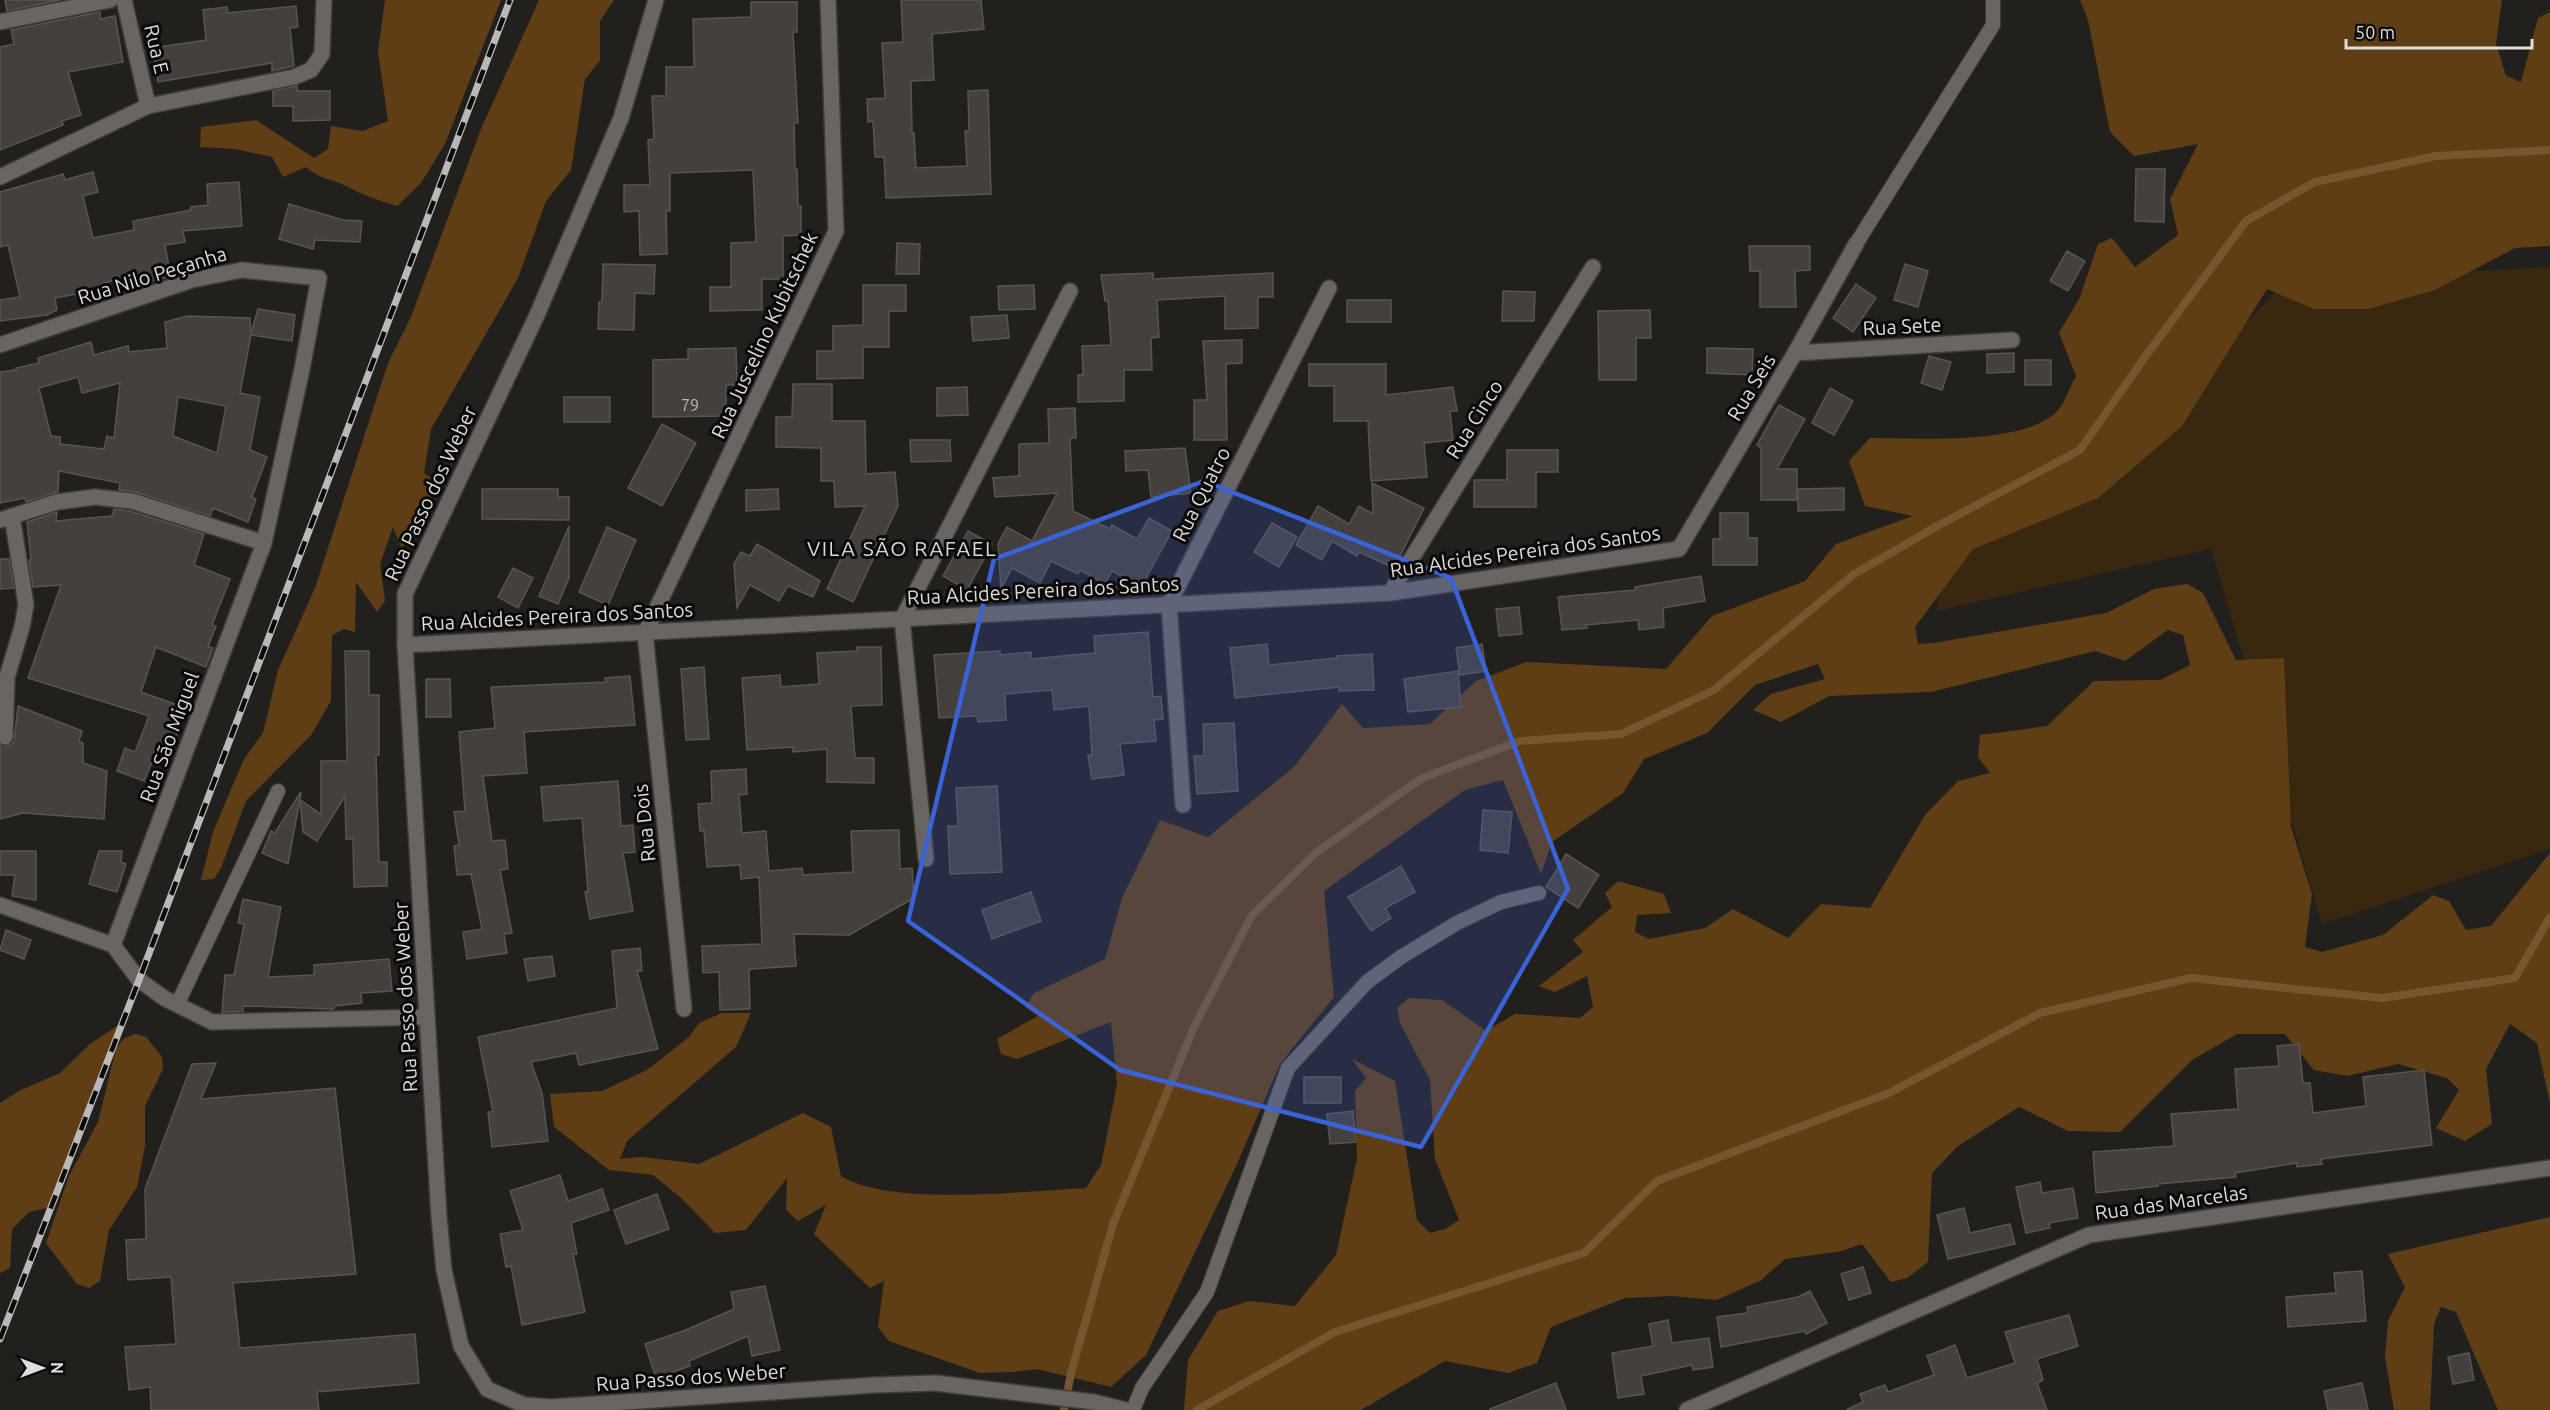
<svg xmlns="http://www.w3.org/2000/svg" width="2550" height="1410" viewBox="0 0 2550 1410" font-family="Ubuntu,sans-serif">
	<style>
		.green { fill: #3a2710 }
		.forest { fill: #5f3e16 }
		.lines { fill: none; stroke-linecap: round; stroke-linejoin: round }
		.stream { stroke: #77552e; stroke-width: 8 }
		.building { fill: #44403d; stroke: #585551; stroke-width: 1.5; fill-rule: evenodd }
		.lane-casing { stroke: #3f3c3a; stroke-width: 16 }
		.street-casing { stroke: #3f3c3a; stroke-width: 18 }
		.secondary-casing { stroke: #3f3c3a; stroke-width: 18 }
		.lane { stroke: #696562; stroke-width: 14 }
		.street { stroke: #696562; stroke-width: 15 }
		.secondary { stroke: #696562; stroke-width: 15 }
		.rail-casing { stroke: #bbb9b7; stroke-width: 7 }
		.rail { stroke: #0b0a08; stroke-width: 4.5; stroke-dasharray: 14; stroke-linecap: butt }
		.marked { fill: #3a63d8; fill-opacity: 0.2; stroke: #3a63d8; stroke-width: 4.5; stroke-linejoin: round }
		.labels { text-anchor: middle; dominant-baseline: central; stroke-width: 6; stroke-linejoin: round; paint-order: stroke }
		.number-label { font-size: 16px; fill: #b8b6b4 }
		.street-label { font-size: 20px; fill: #dfdddb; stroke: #0b0a08 }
		.neighbourhood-label { font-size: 21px; letter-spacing: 1.5px; fill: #dcd8d3; stroke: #0b0a08 }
	</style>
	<rect width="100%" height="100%" fill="#22201d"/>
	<path class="green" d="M2550 267V849L2322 924 2211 549 1936 611 1956 531 2100 476 2285 282Z"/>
	<g class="forest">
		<path d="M385 0H501L445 144 421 183 397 206C376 200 364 195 344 185 329 178 321 180 306 167L283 177 272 157 235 149 200 147 201 127 256 120 314 158 328 149 331 126 363 131 388 121 378 51Z"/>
		<path d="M539 0H614L600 21V61L585 79 571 170 546 201 518 278 431 429 424 473 444 487 424 503 413 542 401 547 393 527 380 564 385 601 377 612 356 582 355 632 344 629 332 635 331 701 311 735 246 801 221 868 214 879 201 880 213 832 244 759 263 733 278 670 315 588 388 363 411 317 481 129Z"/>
		<path d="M2080 0H2502L2496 43 2506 76 2521 82 2538 18 2550 12V246L2515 248 2435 290 2368 309H2314L2267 289 2182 426 2098 498 1973 549 1915 627 1918 644 1934 643 2106 613 2154 589 2187 584 2203 593 2236 660 2284 658 2291 827 2312 894 2305 947 2322 952 2383 935 2433 895 2449 901 2466 930 2491 926 2550 853V1104L2537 1043 2510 1024 2486 1069 2492 1124 2465 1141 2436 1128 2459 1090 2447 1078 2398 1064 2347 1076 2314 1070 2285 1034H2237L2192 1060 2120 1132 2068 1131 2019 1107 1958 1146 1932 1173 1928 1262 1907 1278 1891 1282 1862 1244 1842 1251 1785 1259 1760 1281 1716 1300 1672 1296 1625 1298 1551 1327 1537 1363 1508 1373 1445 1361 1361 1410H1184L1188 1360 1218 1311 1249 1301 1295 1306 1336 1255 1357 1158 1355 1091 1366 1078 1352 1059 1395 1081 1417 1220 1430 1233 1445 1229 1459 1220 1435 1159 1430 1080 1400 1023 1397 1008 1409 998 1442 1000 1486 1031 1515 1014 1580 1018 1593 1007 1587 976 1555 992 1539 986 1583 952 1573 940 1612 907 1605 893 1618 881 1664 894 1671 913 1637 915 1635 932 1649 939 1705 928 1733 909 1788 938 1821 904 1870 908 1925 815 1958 781 1990 773 1978 757 1980 735 2047 726 2094 681 2160 680 2190 665 2183 635 2168 630 2125 661 2095 651 1931 692 1829 696 1781 722 1753 710 1771 694 1825 679 1818 664 1755 685 1707 733 1644 759 1623 793 1552 842 1541 874 1503 780 1465 790 1324 891 1334 997 1280 1064 1237 1164 1146 1355 1111 1387 1037 1369 1011 1372 980 1373 889 1341 878 1327 884 1281 870 1288 814 1234 826 1205 798 1221 786 1210 787 1178 746 1230 715 1233 681 1198 653 1175 609 1170 554 1127 550 1094 602 1091 647 1070 689 1037 699 1023 722 1013H751L736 1047 627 1141 620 1159 642 1157 699 1164 803 1113 831 1127 841 1176C890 1207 1027 1191 1086 1188L1101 1165 1117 1084 1111 1022 1017 1059 1001 1054 997 1039 1038 1016 1025 1007 1034 993 1105 959 1122 898 1160 820 1208 837 1295 766 1342 704 1363 728 1430 724 1476 681 1527 662 1666 669 1712 616 1805 581 1836 544 1913 516 1865 506 1849 461 1870 438C1915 438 2028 446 2059 409 2066 400 2070 386 2076 376L2059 333 2080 297 2098 244 2112 238 2135 267 2178 235 2170 199 2198 144 2134 156 2110 132 2088 20Z"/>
		<path d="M120 1024 52 1207 29 1212 12 1229 10 1268 0 1273V1103L21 1090 60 1073 90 1044Z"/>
		<path d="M135 1034 146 1037 162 1057 163 1069 145 1106V1146L137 1187 109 1230 100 1281 89 1288 77 1284 46 1243 69 1176 98 1122 116 1049 123 1039Z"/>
		<path d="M2550 1217V1410H2498L2456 1312 2441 1307 2434 1324 2430 1410H2394L2385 1357 2388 1321 2405 1287 2388 1254Z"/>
	</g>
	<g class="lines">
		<g class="stream">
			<path d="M1064 1410 1071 1373 1113 1224 1194 1027 1252 915 1317 852 1422 778 1520 741 1621 734 1714 690 1854 574 1941 524 2080 450 2145 357 2246 221 2315 182 2436 156 2550 150"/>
			<path d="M1197 1410 1335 1332 1584 1253 1657 1181 1889 1093 2040 1013 2191 978 2382 998 2515 978 2550 917"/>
		</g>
	</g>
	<g class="building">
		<path d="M5 0H60L7 11Z"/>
		<path d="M901 0H981L984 29 932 34 934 80 911 81 912 133H914L916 168 967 166 965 131 969 130 968 91 988 90 991 194 886 198 884 157H875L873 121 868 122 867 99 885 98 882 43 903 42Z"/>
		<path d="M751 2H797V32H793L798 123H794L795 169H797L798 206H801V235L783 236V279H762V310L710 311V287H731V243L756 242 753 170 670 173V211H666L667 254 640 255 639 211 624 212V185H650L648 140 654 139 652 96H666V67H694L693 19 751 17Z"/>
		<path d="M296 6 298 27 290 28 294 66 272 71V63L158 82 153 48 206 40 203 10 227 7 228 13Z"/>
		<path d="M100 12V19L115 16 123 62 68 72 81 115 62 121 63 125 0 150V47L14 44 11 30Z"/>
		<path d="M297 86V91H330V120L293 121V106H273V91Z"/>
		<path d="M2136 169H2165L2164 222 2135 221Z"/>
		<path d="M93 172 98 192 83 196 93 238 134 230 133 221 191 210V207L208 205 207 184 239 182 242 226 183 231 185 242 165 245 171 277 146 282 145 274 103 283 104 289 55 298 57 310 47 315 0 321V300L20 297 8 245 0 247V192L63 174 65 180Z"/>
		<path d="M289 204 343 220 362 221 360 242 315 240 313 249 279 239Z"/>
		<path d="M897 243 920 244 919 274H896Z"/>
		<path d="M1749 246H1810V270L1795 271 1796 307H1760V271H1750Z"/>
		<path d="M2067 251 2085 261 2068 291 2050 281Z"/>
		<path d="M603 264 655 265 654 294 635 293 634 330 598 329 599 302H602Z"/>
		<path d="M1905 264 1928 271 1918 307 1894 300Z"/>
		<path d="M1153 273V279L1273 273V297H1258V328L1225 329V296L1157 300 1159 337 1151 338 1152 370H1124V401L1078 402V375H1083L1082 346 1111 345 1108 301H1105L1101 275Z"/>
		<path d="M1856 284 1876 298 1853 332 1833 318Z"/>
		<path d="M863 285H906V311H889V347H863V378L817 379V351H833V326L863 325Z"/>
		<path d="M1034 285 1035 309 999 310 998 286Z"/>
		<path d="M1503 291 1535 292 1534 321H1502Z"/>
		<rect x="1347" y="300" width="44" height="22"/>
		<path d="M258 309 295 315 292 341 251 335 240 393 260 397 250 450 267 457 252 497 256 499 248 522 213 508 210 516 135 492 119 490 120 483 59 471 58 492 26 502 25 498 0 503V372L16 370V368L39 363 38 358 91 342 94 355 128 346 129 352 167 348 165 322 188 316 250 318 251 333ZM78 377 82 393 120 383 114 438 107 436 104 449 60 444V437L51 436 39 388ZM178 397 226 406 217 453 173 436Z"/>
		<path d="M1650 310 1651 338H1636V380H1599L1598 311Z"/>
		<path d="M1007 315 1009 338 973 341 971 317Z"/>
		<path d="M1242 340V363L1226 364 1227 440H1194V400H1207L1203 341Z"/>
		<path d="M736 348 737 385H726V416L653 417V360L688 359V349Z"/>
		<path d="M1707 348 1753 349 1752 375 1707 373Z"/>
		<path d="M2014 353V372L1987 373V354Z"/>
		<path d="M1929 356 1951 362 1942 390 1921 383Z"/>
		<rect x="2025" y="360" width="26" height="25"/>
		<path d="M1309 364H1386V395L1453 387 1457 411H1450L1453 440 1424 443 1427 477 1371 481 1368 421H1334V386H1309Z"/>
		<path d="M793 384H832V421H865L866 474 895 472 898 506 853 602 827 589 865 506 835 507 834 481H821V448L776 447V417H792Z"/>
		<path d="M967 387 968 415 937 416V388Z"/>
		<path d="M1830 388 1853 401 1834 435 1812 423Z"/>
		<rect x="564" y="397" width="46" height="25"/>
		<path d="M1779 405 1805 419 1777 469H1797V500H1761V448L1757 445Z"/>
		<path d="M1075 408 1076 438H1070L1073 511 1110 529 1112 525 1137 539 1149 518 1172 531 1141 587 1112 571 1105 584 1080 570 1078 574 1051 561 1040 583 1012 568 1001 589 998 544 1007 527 1032 541 1057 493 995 497 993 478 1019 476V444L1049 443 1048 409Z"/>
		<path d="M662 424 696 443 662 506 628 488Z"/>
		<path d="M910 440H950L951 461 911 462Z"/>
		<path d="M1185 448 1191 493 1151 497 1148 470 1126 471 1125 451Z"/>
		<path d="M1507 450H1558V472H1536V507H1474V480H1507Z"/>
		<path d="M1372 483 1424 508 1394 568 1359 552 1357 556 1332 541 1322 560 1296 545 1318 506 1349 524 1359 506 1373 514Z"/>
		<path d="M1844 488V510L1798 511V489Z"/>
		<path d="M482 489H558V497H569V520L482 519Z"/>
		<path d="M778 489 779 509 746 511V490Z"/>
		<path d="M114 509 130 511 204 534 194 565 230 579 212 625 216 626 208 647 213 648 206 667 156 647 141 692 186 708 168 760 155 755 144 781 117 771 125 748 135 752 149 716 28 678 61 585 33 587 29 560H31L27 522 57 512 56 521 112 516Z"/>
		<path d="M1720 513H1748V538H1757V565H1713V539H1720Z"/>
		<path d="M1272 523 1297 537 1279 567 1254 552Z"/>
		<path d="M569 526V578L558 604 539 596Z"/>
		<path d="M607 527 636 540 608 605 579 592Z"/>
		<path d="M968 531 992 544 967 590 943 576Z"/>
		<path d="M757 544 820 581 813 597 788 586 779 601 750 585 737 608 734 564 741 552 750 556Z"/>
		<path d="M0 559H9L14 588 0 589Z"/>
		<path d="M513 568 533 578 518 608 498 597Z"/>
		<path d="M1701 576 1705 601 1663 608 1664 627 1639 630 1638 620 1586 625 1587 628 1562 630 1558 597 1635 590V587Z"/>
		<path d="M1519 607 1522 634 1499 636 1496 609Z"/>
		<path d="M1148 632 1153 697 1161 696 1163 719 1154 720 1156 741 1120 744 1124 775 1092 779 1088 755H1092L1089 706 1054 710 1052 690 1005 694 1006 720 978 722 977 716 939 718 934 655 1000 651V655L1031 652V659L1095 653 1094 636Z"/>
		<path d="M1267 644 1269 665 1337 658V656L1372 654 1374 690 1339 691V687L1235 698 1230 648Z"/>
		<path d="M1482 644 1486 671 1460 675 1456 648Z"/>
		<path d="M857 647H881L882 705 851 706 855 758H874V783L827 782V749L793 752V747L747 750 742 678 780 675 781 687 819 684 817 653 857 651Z"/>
		<path d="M345 651H369V695H379V755H376L379 862H387V886L354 887 353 839H346L345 796 317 841 303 832 300 800 321 814V761H347Z"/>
		<path d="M704 667 709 739 686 740 681 669Z"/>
		<path d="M1458 671 1461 707 1408 712 1404 679Z"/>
		<path d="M630 676 635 725 524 732 527 773 483 776 492 841 505 840 508 869 500 870 512 933 504 934 507 953 467 959 463 932 482 929 471 874 457 875 454 846 459 845 454 812 465 811 459 732 495 728 491 687 606 682 605 678Z"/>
		<path d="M426 679H450L451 717H426Z"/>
		<path d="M18 706 82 731 79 741 83 743V763L107 771 104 819 23 813 0 819V745L9 746 14 742Z"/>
		<path d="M1234 723 1238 791 1197 794 1194 756H1204L1203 724Z"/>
		<path d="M746 769 747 794 739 795 742 833 766 831 769 871 802 868 803 875 853 872 851 831 899 830 900 869 912 868 914 898 849 935 794 934 796 966 751 969 749 971 750 1009 720 1010 719 972 703 973 702 946 762 944 759 877 741 879 740 865 707 867 704 831H700L698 804 712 803 711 771Z"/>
		<path d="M618 781 621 826 633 825 635 852 623 853 633 911 590 919 585 892 588 891 582 818 544 821 541 787Z"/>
		<path d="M997 786 1002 872 950 874 948 826H958L956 788Z"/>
		<path d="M300 793H301L288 864 262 853 271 831 275 833Z"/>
		<path d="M1483 810 1512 812 1508 853 1480 850Z"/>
		<path d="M0 851H36V900L12 896 15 875H0Z"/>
		<path d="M99 851H122L121 862 126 864 117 892 89 884Z"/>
		<path d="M1566 854 1599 875 1578 908 1546 887Z"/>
		<path d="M1401 866 1415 892 1385 908 1391 918 1371 931 1348 897Z"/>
		<path d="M1031 892 1041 921 992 939 982 910Z"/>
		<path d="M243 899 281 907 268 977 314 975V965L389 959 392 991 361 993 362 1003 334 1006V1009L243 1006V1012H222L225 975H234L244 924 238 923Z"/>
		<path d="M6 930 31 940 24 959 0 950Z"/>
		<path d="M640 948 642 971H637L658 1049 579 1065 576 1053 531 1062 542 1093 548 1141 492 1147 488 1112H493L478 1037 617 1008 612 951Z"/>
		<path d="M552 956 555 976 528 981 524 959Z"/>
		<path d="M2299 1044 2303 1083H2310L2313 1113 2366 1106 2363 1077 2424 1070 2432 1145 2321 1159 2322 1164 2297 1167V1163L2235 1173 2236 1177 2158 1184V1186L2096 1193 2093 1152 2174 1146 2171 1114 2238 1109 2235 1069 2279 1066 2277 1046Z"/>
		<path d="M216 1063 201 1099 335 1088 356 1274 233 1283 240 1348 415 1334 419 1383 317 1392 319 1410H151L150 1387 129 1390 125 1347 176 1344 171 1277 128 1280 126 1240 146 1239 145 1189 192 1064Z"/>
		<rect x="1304" y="1077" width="37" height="26"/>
		<path d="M1353 1111 1356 1142 1330 1144 1327 1114Z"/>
		<path d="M560 1175 568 1201 602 1189 609 1210 571 1223 577 1254H573L585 1312 522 1325 511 1266 506 1267 500 1234 523 1230 510 1191Z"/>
		<path d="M2040 1182 2042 1193 2073 1188 2078 1218 2049 1223 2050 1228 2026 1233 2016 1187Z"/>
		<path d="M657 1194 669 1229 626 1244 614 1210Z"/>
		<path d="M1964 1208 1970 1233 2010 1224 2015 1244 1948 1259 1937 1215Z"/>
		<path d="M1863 1267 1871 1293 1849 1300 1841 1274Z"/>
		<path d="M2362 1271 2366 1321 2288 1327 2286 1297 2336 1293 2334 1273Z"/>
		<path d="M765 1286 780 1350 752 1356 748 1336 689 1361 690 1366 656 1378 645 1344 686 1330 734 1309 731 1292Z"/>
		<path d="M1810 1291 1827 1323 1806 1334 1805 1331 1721 1347 1717 1317 1748 1313 1747 1307 1798 1297Z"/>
		<path d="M2069 1315 2078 1346 2037 1359 2043 1380 2037 1383 2047 1410H1846L1863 1402 1860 1394 1885 1385 1888 1392 1934 1375 1927 1356 1955 1345 1967 1378 2015 1363 2005 1332Z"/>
		<path d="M1668 1320 1672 1343 1709 1338 1713 1367 1693 1370 1692 1365 1641 1376 1644 1394 1618 1398 1612 1353 1653 1346 1649 1324Z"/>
		<path d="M2469 1353 2474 1380 2453 1384 2448 1357Z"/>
		<path d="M1556 1383 1566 1410H1490V1409Z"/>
		<path d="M2362 1383 2368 1410H2328L2324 1391Z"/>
	</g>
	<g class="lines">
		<defs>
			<g id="lane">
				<path d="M1856 244 1993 25V0"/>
				<path d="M177 1005 278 791"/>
				<path d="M1133 1410 1142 1388 1207 1292 1288 1068 1367 982 1401 957 1457 923 1501 902 1539 893"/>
			</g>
			<g id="street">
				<path d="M124 0 148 106"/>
				<path d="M0 22 110 0"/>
				<path d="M0 177 148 106 294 77 311 70 322 54 324 0"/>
				<path d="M0 345 192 280 242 270 319 278 302 369 264 543 113 945"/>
				<path d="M1795 353 2012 340"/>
				<path d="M0 520 57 502 95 497 132 501 264 543"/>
				<path d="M1390 593 1593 267"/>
				<path d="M405 645 1390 593 1679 549 1795 353 1856 244"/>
				<path d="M5 737 7 677 22 627 26 605 12 516"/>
				<path d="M1183 805 1169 604 1329 288"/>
				<path d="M926 859 902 619 1070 291"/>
				<path d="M0 905 113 945 139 980 164 998 212 1022 427 1017"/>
				<path d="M684 1009 645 633 836 231 828 0"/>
				<path d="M1687 1410 2089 1235 2550 1168"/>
			</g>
			<path id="secondary" d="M656 0 621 118 537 315 405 594V645L439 1217 444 1270 461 1346 487 1389 524 1405 551 1407 875 1385 935 1383 1094 1402 1126 1410"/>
		</defs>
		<use href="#lane" class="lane-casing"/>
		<use href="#street" class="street-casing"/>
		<use href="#secondary" class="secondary-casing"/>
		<use href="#lane" class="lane"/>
		<use href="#street" class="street"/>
		<use href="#secondary" class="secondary"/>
		<defs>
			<path id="rail" d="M0 1339 139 980 510 0"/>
		</defs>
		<use href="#rail" class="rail-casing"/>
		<use href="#rail" class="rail"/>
	</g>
	<path class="marked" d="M1204 481 1451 578 1568 889 1421 1147 1120 1070 908 921 994 559Z"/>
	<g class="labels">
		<g class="number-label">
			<text x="690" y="405">79</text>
		</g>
		<g class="street-label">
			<text transform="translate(157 49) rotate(77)">Rua E</text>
			<text transform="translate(152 275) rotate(-17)">Rua Nilo Peçanha</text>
			<text transform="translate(1902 326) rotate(-3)">Rua Sete</text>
			<text transform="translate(764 335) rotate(-65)">Rua Juscelino Kubitschek</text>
			<text transform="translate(1751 387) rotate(-59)">Rua Seis</text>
			<text transform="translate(1474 419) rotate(-58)">Rua Cinco</text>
			<text transform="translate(430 493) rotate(-65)">Rua Passo dos Weber</text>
			<text transform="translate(1201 494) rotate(-63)">Rua Quatro</text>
			<text transform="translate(1525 551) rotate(-8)">Rua Alcides Pereira dos Santos</text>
			<text transform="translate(1043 590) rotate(-3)">Rua Alcides Pereira dos Santos</text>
			<text transform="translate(557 616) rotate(-3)">Rua Alcides Pereira dos Santos</text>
			<text transform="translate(169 737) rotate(-70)">Rua São Miguel</text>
			<text transform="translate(644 823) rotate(-96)">Rua Dois</text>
			<text transform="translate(405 997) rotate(-93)">Rua Passo dos Weber</text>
			<text transform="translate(2171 1202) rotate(-8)">Rua das Marcelas</text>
			<text transform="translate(691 1377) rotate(-4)">Rua Passo dos Weber</text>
		</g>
		<g class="neighbourhood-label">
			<text x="902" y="548">VILA SÃO RAFAEL</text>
		</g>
	</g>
	<g transform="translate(42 1368) rotate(90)" stroke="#0b0a08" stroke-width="4.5" paint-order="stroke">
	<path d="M0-4.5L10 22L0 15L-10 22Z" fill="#dfdddb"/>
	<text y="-9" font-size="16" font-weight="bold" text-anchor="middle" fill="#dfdddb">N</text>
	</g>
	<path d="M2346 39v9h186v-9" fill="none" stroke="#dfdddb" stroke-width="3"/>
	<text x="2355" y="39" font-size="18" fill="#dfdddb" stroke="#0b0a08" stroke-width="4.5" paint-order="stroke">50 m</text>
</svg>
